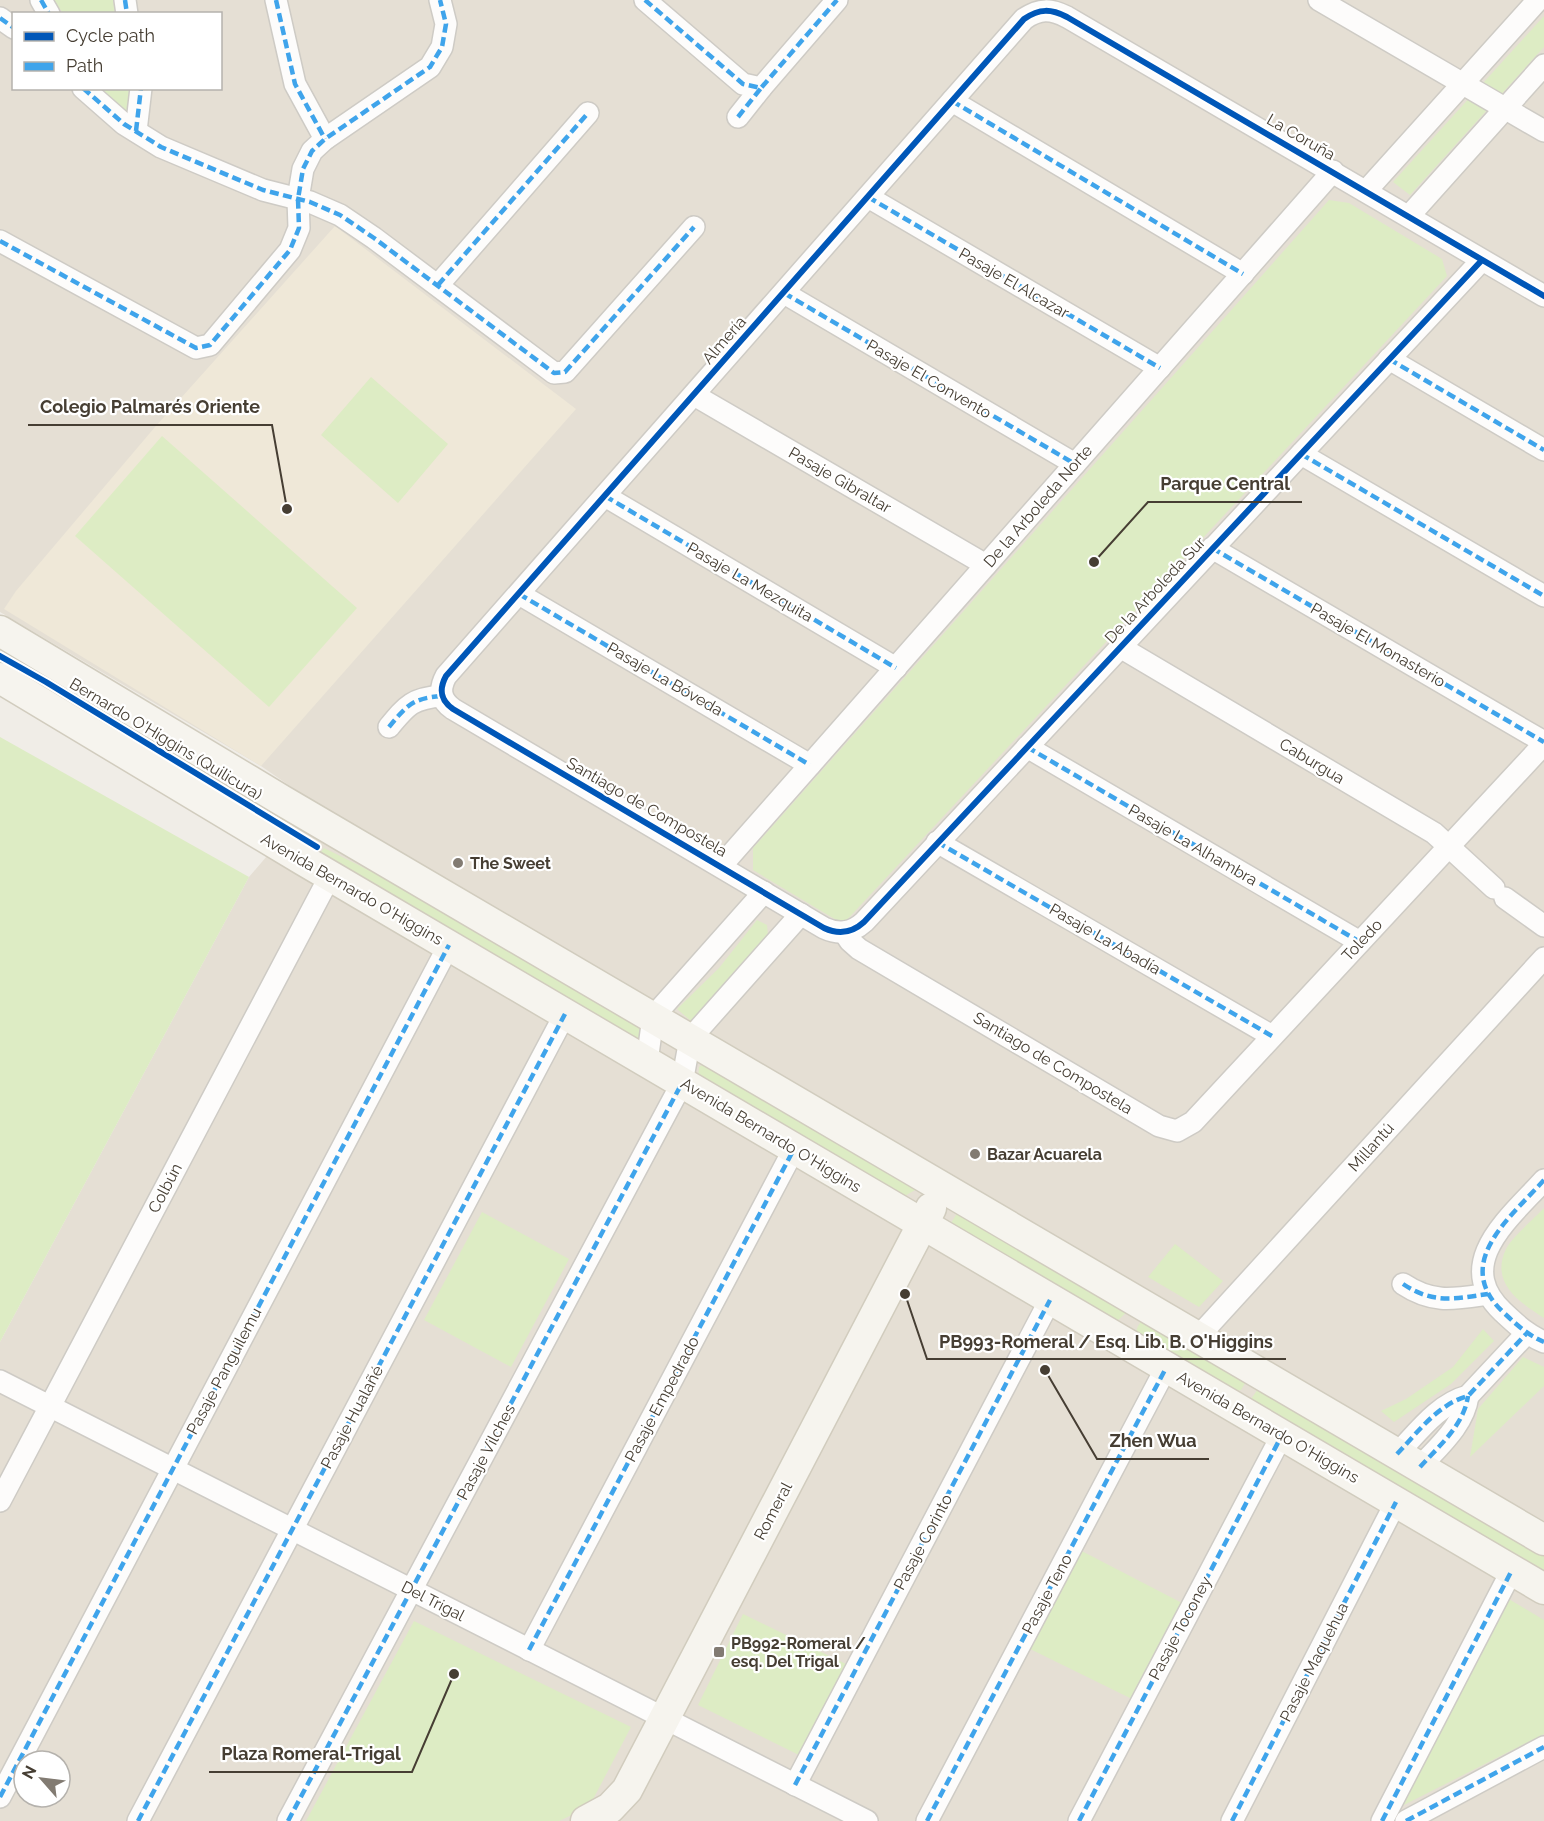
<svg xmlns="http://www.w3.org/2000/svg" width="1544" height="1821" viewBox="0 0 1544 1821" font-family="Raleway,sans-serif">
	<style>
		.residential { fill: #e5dfd4; fill-rule: evenodd }
		.education { fill: #efe8d8 }
		.green { fill: #ddecc4 }
		.lines { fill: none; stroke-linecap: round; stroke-linejoin: round }
		.street-casing { stroke: #cecbc5; stroke-width: 24 }
		.secondary-casing { stroke: #d1ccbe; stroke-width: 33 }
		.street { stroke: #fdfcfb; stroke-width: 21 }
		.secondary { stroke: #f6f4ee; stroke-width: 30 }
		.quiet { stroke: #3fa4eb; stroke-width: 4.5; stroke-dasharray: 9 4.5; stroke-linecap: butt }
		.cycleway-casing { stroke: #fff; stroke-width: 10 }
		.cycleway { stroke: #0057b8; stroke-width: 6 }
		.poi-dot { fill: #827b72; stroke: #fff; stroke-width: 2 }
		.labels { text-anchor: middle; dominant-baseline: central; stroke-width: 4.5; stroke-linejoin: round; paint-order: stroke }
		.street-label { font-size: 16px; fill: #463e33; stroke: #fff }
		.poi-label { font-size: 16px; font-weight: bold; fill: #463e33; stroke: #fff; text-anchor: start }
		.leader { fill: none; stroke: #463e33; stroke-width: 2 }
		.callout-dot { fill: #463e33; stroke: #fff; stroke-width: 2 }
		.callout-label { font-size: 18px; text-anchor: middle; font-weight: bold; fill: #463e33; stroke: #fff; stroke-width: 4.5; stroke-linejoin: round; paint-order: stroke }
	</style>
	<rect width="100%" height="100%" fill="#f0ede7"/>
	<path class="residential" d="M0 0H1544V1821H0V1342L249 877 313 802 261 766 0 612ZM14 14H220V88H14ZM24 1761H60V1797H24Z"/>
	<path class="education" d="M335 226 576 409 261 766 4 609 16 591 155 427Z"/>
	<g class="green">
		<path d="M53 0H113L115 13H63Z"/>
		<path d="M1544 16V47L1410 195 1393 182Z"/>
		<path d="M95 89H134L133 111 126 114Z"/>
		<path d="M1329 200 1349 203 1442 259 1447 276 843 924 753 870V848Z"/>
		<path d="M371 377 448 444 398 503 321 435Z"/>
		<path d="M162 436 357 608 269 707 75 536Z"/>
		<path d="M0 737 249 877 0 1342Z"/>
		<path d="M324 848 439 905 641 1024 646 1031 642 1046 318 856Z"/>
		<path d="M757 920 767 925 769 945 720 988 691 1021 677 1009 719 968Z"/>
		<path d="M708 1061 912 1179 915 1190 903 1197 698 1081 699 1067Z"/>
		<path d="M1544 1208V1318C1519 1302 1490 1283 1506 1249 1511 1238 1535 1218 1544 1208Z"/>
		<path d="M959 1210 1132 1307 1114 1324 948 1228Z"/>
		<path d="M482 1212 569 1259 511 1367 424 1320Z"/>
		<path d="M1175 1244 1223 1281 1199 1307 1148 1277Z"/>
		<path d="M1144 1317 1247 1380 1241 1390 1230 1391 1134 1337 1138 1326Z"/>
		<path d="M1483 1329 1494 1341 1451 1384 1394 1422 1381 1411 1406 1399 1453 1367Z"/>
		<path d="M1523 1357 1544 1367V1386L1470 1457 1478 1409Z"/>
		<path d="M1260 1386 1544 1549V1570L1249 1402Z"/>
		<path d="M1074 1547 1182 1603 1132 1699 1026 1647Z"/>
		<path d="M1507 1598 1544 1620V1734L1396 1809Z"/>
		<path d="M743 1614 848 1665 803 1757 698 1705Z"/>
		<path d="M414 1621 631 1727 589 1807 559 1821H306Z"/>
	</g>
	<g class="lines">
		<defs>
			<g id="street">
				<path d="M41 0 49 14"/>
				<path d="M125 0 127 14"/>
				<path d="M276 0 295 84 325 139"/>
				<path d="M645 0 743 84 761 88 837 0"/>
				<path d="M1319 0 1544 131"/>
				<path d="M0 18 14 28"/>
				<path d="M83 88 124 124 161 147 263 190 310 202 340 215 374 238 554 373 565 372 694 227"/>
				<path d="M952 101 1243 274"/>
				<path d="M738 117 761 88"/>
				<path d="M136 131 141 88"/>
				<path d="M1366 191 1538 0"/>
				<path d="M868 197 1160 368"/>
				<path d="M1409 216 1544 65"/>
				<path d="M0 241 196 348 210 345 290 250 299 228 298 199 303 169 312 151 325 139 430 67 442 47 446 24 440 0"/>
				<path d="M1482 260 864 922C852 933 839 935 824 928L453 709C440 700 439 689 446 676L1024 19C1040 8 1051 9 1067 17L1544 296"/>
				<path d="M438 285 588 113"/>
				<path d="M784 293 1075 464"/>
				<path d="M1389 359 1544 450"/>
				<path d="M694 395 986 565"/>
				<path d="M1301 454 1544 596"/>
				<path d="M605 496 896 668"/>
				<path d="M1212 548 1544 742"/>
				<path d="M519 594 810 765"/>
				<path d="M1120 647 1434 833 1494 888"/>
				<path d="M389 727C407 705 413 698 442 696"/>
				<path d="M1027 747 1360 942"/>
				<path d="M937 842 1272 1036"/>
				<path d="M721 866 1333 171"/>
				<path d="M1505 898 1544 926"/>
				<path d="M844 932 850 941 859 949 1159 1126 1177 1131 1193 1122 1544 744"/>
				<path d="M647 1062 653 1017 764 892"/>
				<path d="M1544 1180C1511 1217 1451 1263 1503 1312 1517 1325 1526 1334 1544 1342"/>
				<path d="M1403 1284C1433 1304 1454 1299 1488 1294"/>
				<path d="M1198 1337 1544 958"/>
				<path d="M0 1381 867 1821"/>
				<path d="M1397 1454C1418 1432 1438 1404 1468 1396L1526 1334"/>
				<path d="M1420 1467C1439 1446 1464 1425 1468 1396"/>
				<path d="M0 1501 330 876"/>
				<path d="M529 1650 794 1149"/>
				<path d="M795 1785 1050 1300"/>
				<path d="M0 1797 449 945"/>
				<path d="M138 1821 565 1014"/>
				<path d="M288 1821 682 1083 690 1039 801 914"/>
				<path d="M927 1821 1166 1368"/>
				<path d="M1079 1821 1282 1435"/>
				<path d="M1232 1821 1396 1502"/>
				<path d="M1382 1821 1512 1570"/>
				<path d="M1406 1821 1544 1747"/>
			</g>
			<g id="secondary">
				<path d="M0 631 283 801 1544 1540"/>
				<path d="M0 678 303 860 1544 1589"/>
				<path d="M586 1821 610 1808 627 1790 931 1208"/>
			</g>
		</defs>
		<use href="#street" class="street-casing"/>
		<use href="#secondary" class="secondary-casing"/>
		<use href="#street" class="street"/>
		<use href="#secondary" class="secondary"/>
		<g class="quiet">
			<path d="M41 0 49 14"/>
			<path d="M125 0 127 14"/>
			<path d="M276 0 295 84 325 139"/>
			<path d="M645 0 743 84 761 88 837 0"/>
			<path d="M0 18 14 28"/>
			<path d="M83 88 124 124 161 147 263 190 310 202 340 215 374 238 554 373 565 372 694 227"/>
			<path d="M952 101 1243 274"/>
			<path d="M738 117 761 88"/>
			<path d="M136 131 141 88"/>
			<path d="M868 197 1160 368"/>
			<path d="M0 241 196 348 210 345 290 250 299 228 298 199 303 169 312 151 325 139 430 67 442 47 446 24 440 0"/>
			<path d="M438 285 588 113"/>
			<path d="M784 293 1075 464"/>
			<path d="M1389 359 1544 450"/>
			<path d="M1301 454 1544 596"/>
			<path d="M605 496 896 668"/>
			<path d="M1212 548 1544 742"/>
			<path d="M519 594 810 765"/>
			<path d="M389 727C407 705 413 698 442 696"/>
			<path d="M1027 747 1360 942"/>
			<path d="M937 842 1272 1036"/>
			<path d="M1544 1180C1511 1217 1451 1263 1503 1312 1517 1325 1526 1334 1544 1342"/>
			<path d="M1403 1284C1433 1304 1454 1299 1488 1294"/>
			<path d="M1397 1454C1418 1432 1438 1404 1468 1396L1526 1334"/>
			<path d="M1420 1467C1439 1446 1464 1425 1468 1396"/>
			<path d="M529 1650 794 1149"/>
			<path d="M795 1785 1050 1300"/>
			<path d="M0 1797 449 945"/>
			<path d="M138 1821 565 1014"/>
			<path d="M288 1821 682 1083"/>
			<path d="M927 1821 1166 1368"/>
			<path d="M1079 1821 1282 1435"/>
			<path d="M1232 1821 1396 1502"/>
			<path d="M1382 1821 1512 1570"/>
			<path d="M1406 1821 1544 1747"/>
		</g>
		<defs>
			<g id="cycleway">
				<path d="M1482 260 864 922C852 933 839 935 824 928L453 709C440 700 439 689 446 676L1024 19C1040 8 1051 9 1067 17L1544 296"/>
				<path d="M0 656 46 682 317 847"/>
			</g>
		</defs>
		<use href="#cycleway" class="cycleway-casing"/>
		<use href="#cycleway" class="cycleway"/>
	</g>
	<g class="poi-dot">
		<circle cx="458" cy="863" r="6"/>
		<circle cx="975" cy="1154" r="6"/>
		<rect x="713" y="1646" width="12" height="12" rx="3"/>
	</g>
	<g class="labels">
		<g class="street-label">
			<text transform="translate(1301 137) rotate(30)">La Coruña</text>
			<text transform="translate(1014 283) rotate(30)">Pasaje El Alcazar</text>
			<text transform="translate(724 340) rotate(-49)">Almería</text>
			<text transform="translate(929 379) rotate(30)">Pasaje El Convento</text>
			<text transform="translate(840 480) rotate(30)">Pasaje Gibraltar</text>
			<text transform="translate(1038 506) rotate(-49)">De la Arboleda Norte</text>
			<text transform="translate(750 582) rotate(30)">Pasaje La Mezquita</text>
			<text transform="translate(1155 590) rotate(-47)">De la Arboleda Sur</text>
			<text transform="translate(1378 645) rotate(30)">Pasaje El Monasterio</text>
			<text transform="translate(665 679) rotate(30)">Pasaje La Bóveda</text>
			<text transform="translate(166 739) rotate(31)">Bernardo O'Higgins (Quilicura)</text>
			<text transform="translate(1312 761) rotate(31)">Caburgua</text>
			<text transform="translate(647 807) rotate(30)">Santiago de Compostela</text>
			<text transform="translate(1193 845) rotate(30)">Pasaje La Alhambra</text>
			<text transform="translate(352 889) rotate(30)">Avenida Bernardo O'Higgins</text>
			<text transform="translate(1105 939) rotate(30)">Pasaje La Abadía</text>
			<text transform="translate(1362 940) rotate(-47)">Toledo</text>
			<text transform="translate(1053 1063) rotate(31)">Santiago de Compostela</text>
			<text transform="translate(771 1135) rotate(31)">Avenida Bernardo O'Higgins</text>
			<text transform="translate(1371 1147) rotate(-48)">Millantú</text>
			<text transform="translate(165 1188) rotate(-62)">Colbún</text>
			<text transform="translate(224 1371) rotate(-62)">Pasaje Panguilemu</text>
			<text transform="translate(662 1399) rotate(-62)">Pasaje Empedrado</text>
			<text transform="translate(352 1417) rotate(-62)">Pasaje Hualañé</text>
			<text transform="translate(1268 1427) rotate(30)">Avenida Bernardo O'Higgins</text>
			<text transform="translate(486 1452) rotate(-62)">Pasaje Vilches</text>
			<text transform="translate(773 1511) rotate(-62)">Romeral</text>
			<text transform="translate(923 1542) rotate(-62)">Pasaje Corinto</text>
			<text transform="translate(1047 1594) rotate(-62)">Pasaje Teno</text>
			<text transform="translate(433 1601) rotate(27)">Del Trigal</text>
			<text transform="translate(1180 1628) rotate(-62)">Pasaje Toconey</text>
			<text transform="translate(1314 1662) rotate(-63)">Pasaje Maquehua</text>
		</g>
		<g class="poi-label">
			<text x="470" y="863">The Sweet</text>
			<text x="987" y="1154">Bazar Acuarela</text>
			<text x="731" y="1643">PB992-Romeral /<tspan x="731" dy="18">esq. Del Trigal</tspan></text>
		</g>
	</g>
	<path class="leader" d="M287 509L272 425H28M1094 562L1148 502H1302M905 1294L927 1359H1286M1045 1370L1097 1459H1209M454 1674L412 1772H209"/>
	<g class="callout-dot">
		<circle cx="287" cy="509" r="6"/>
		<circle cx="1094" cy="562" r="6"/>
		<circle cx="905" cy="1294" r="6"/>
		<circle cx="1045" cy="1370" r="6"/>
		<circle cx="454" cy="1674" r="6"/>
	</g>
	<g class="callout-label">
		<text x="150" y="413">Colegio Palmarés Oriente</text>
		<text x="1225" y="490">Parque Central</text>
		<text x="1106" y="1348">PB993-Romeral / Esq. Lib. B. O'Higgins</text>
		<text x="1153" y="1447">Zhen Wua</text>
		<text x="311" y="1760">Plaza Romeral-Trigal</text>
	</g>
	<rect x="12" y="12" width="210" height="78" fill="#ffffff" stroke="#b5b2ad" stroke-width="1.5"/>
	<rect x="24" y="32" width="30" height="9" fill="#0057b8" stroke="#b5b2ad" stroke-width="1.5"/>
	<text x="66" y="42" font-size="18" fill="#463e33">Cycle path</text>
	<rect x="24" y="62" width="30" height="9" fill="#3fa4eb" stroke="#b5b2ad" stroke-width="1.5"/>
	<text x="66" y="72" font-size="18" fill="#463e33">Path</text>
	<g transform="translate(42 1779) rotate(298)"><circle r="28" fill="#ffffff" stroke="#b5b2ad" stroke-width="1.5"/>
	<path d="M0-4.5L10 22L0 15L-10 22Z" fill="#827b72"/>
	<text y="-9" font-size="16" font-weight="bold" text-anchor="middle" fill="#463e33">N</text>
	</g>
</svg>
